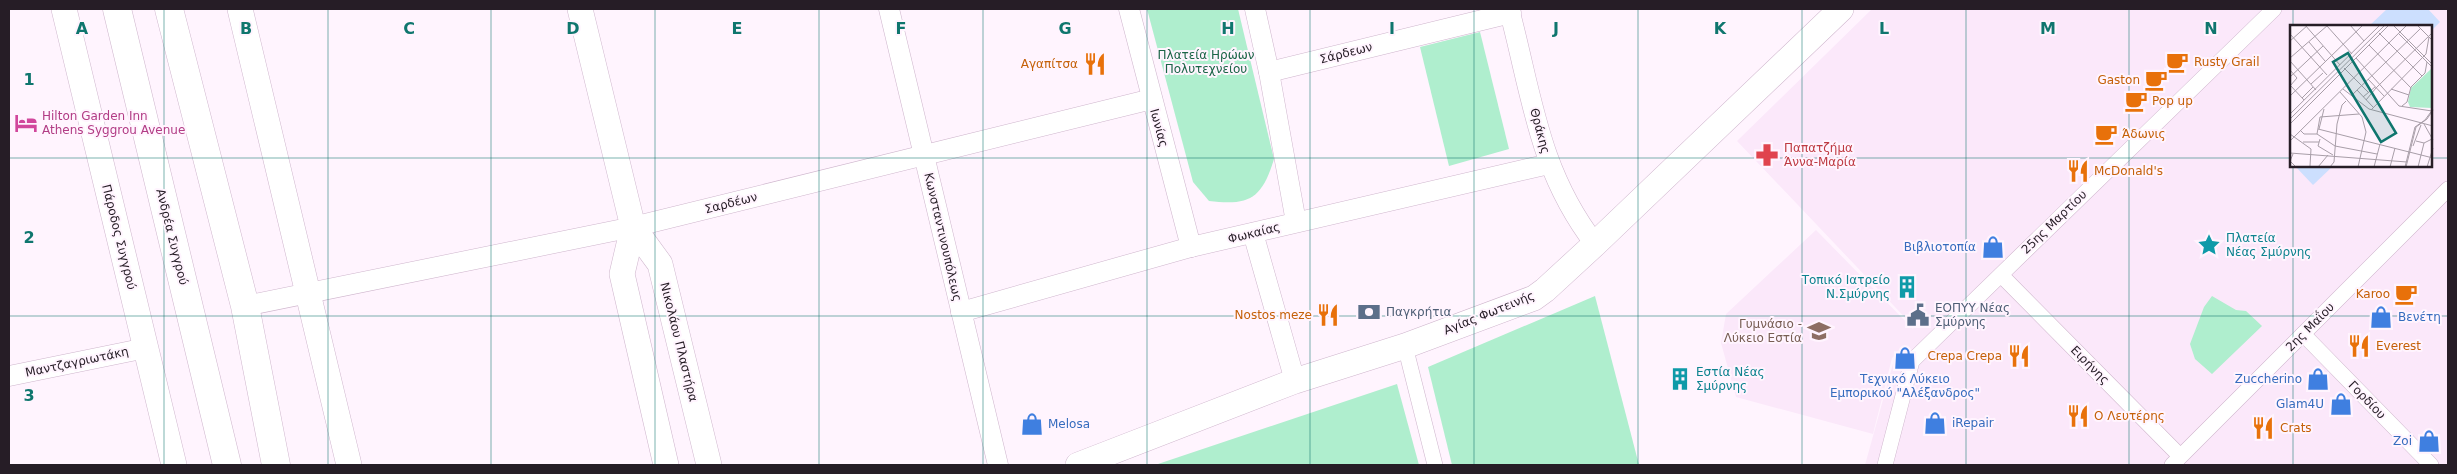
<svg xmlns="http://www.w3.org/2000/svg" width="2457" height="474" viewBox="0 0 2457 474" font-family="'DejaVu Sans',sans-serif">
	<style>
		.built { fill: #fbe8fa; fill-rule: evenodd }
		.green { fill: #afeece }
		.water { fill: #ccdffe }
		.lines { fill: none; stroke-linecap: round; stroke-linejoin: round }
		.pedestrian-casing { stroke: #cfb6cd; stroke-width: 16 }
		.minor-casing { stroke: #cfb6cd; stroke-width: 21 }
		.tertiary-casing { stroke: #cfb6cd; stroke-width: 26 }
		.trunk-casing { stroke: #cfb6cd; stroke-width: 29 }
		.pedestrian { stroke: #fff; stroke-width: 15 }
		.minor { stroke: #fff; stroke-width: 20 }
		.tertiary { stroke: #fff; stroke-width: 25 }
		.trunk { stroke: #fff; stroke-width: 28 }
		.grid { fill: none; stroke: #0f766e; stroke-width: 1; stroke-opacity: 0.55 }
		.labels { text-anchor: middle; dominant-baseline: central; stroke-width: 4; stroke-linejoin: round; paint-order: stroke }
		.street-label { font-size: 12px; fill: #261d26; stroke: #fff4fe }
		.park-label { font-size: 12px; fill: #1b6547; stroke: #fff4fe }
		.food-label { font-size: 12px; fill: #c56008; stroke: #fff4fe; text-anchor: start }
		.hotel-label { font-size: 12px; fill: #b23c85; stroke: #fff4fe; text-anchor: start }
		.health-label { font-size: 12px; fill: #be3a42; stroke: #fff4fe; text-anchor: start }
		.culture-label { font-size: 12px; fill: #0d838f; stroke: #fff4fe; text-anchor: start }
		.shop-label { font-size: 12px; fill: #366cbe; stroke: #fff4fe; text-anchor: end }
		.service-label { font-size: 12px; fill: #4e5e75; stroke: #fff4fe; text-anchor: start }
		.education-label { font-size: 12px; fill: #785e54; stroke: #fff4fe; text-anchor: end }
		.inset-road { fill: none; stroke: #a89ea8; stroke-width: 1 }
		.view { fill: #0f766e; fill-opacity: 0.15; stroke: #0f766e; stroke-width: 2.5 }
		.inset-edge { fill: none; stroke: #261d26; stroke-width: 2.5 }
		.grid-label { font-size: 16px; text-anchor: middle; font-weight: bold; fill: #0f766e; stroke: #fff4fe; stroke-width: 4; stroke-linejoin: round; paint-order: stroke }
	</style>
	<rect width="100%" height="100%" fill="#fff4fe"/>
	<path class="built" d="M1872 9H2448V465H1865L1894 360 1900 351 1892 358 1873 434 1736 397 1721 343 1726 314 1816 230 1913 329 1914 327 1737 141ZM2291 26H2431V166H2291Z"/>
	<g class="green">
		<path d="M1147 9H1238L1274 159C1262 198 1250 206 1209 201L1193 182Z"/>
		<path d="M1480 32 1509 149 1449 166 1420 47Z"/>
		<path d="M1595 296 1639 465H1452L1428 367Z"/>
		<path d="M2212 296 2236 310 2246 311 2262 326 2212 374 2195 359 2190 344 2204 307Z"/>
		<path d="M1397 384 1419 465H1155Z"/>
	</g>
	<g class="water">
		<path d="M2387 9H2428L2440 22 2431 31V26H2369Z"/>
		<path d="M2295 166H2333L2313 185Z"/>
	</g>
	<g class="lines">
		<defs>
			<g id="pedestrian">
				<path d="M2001 275 2180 456"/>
				<path d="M2303 334 2431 465"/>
				<path d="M1405 346 1435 465"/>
				<path d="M1885 465 1912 361 2274 9"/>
				<path d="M2172 465 2448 189"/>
			</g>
			<g id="minor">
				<path d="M889 9 998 465"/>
				<path d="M1129 9 1191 247"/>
				<path d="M1255 9 1269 72 1296 222"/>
				<path d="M1509 9C1532 95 1538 170 1595 244"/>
				<path d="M1269 72 1511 13"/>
				<path d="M1253 233 1295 381"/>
				<path d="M245 306 633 227 1152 99"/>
				<path d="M961 312 1191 247 1549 164"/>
				<path d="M9 376 146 348"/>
			</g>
			<g id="tertiary">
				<path d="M64 9 174 465"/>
				<path d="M240 9 349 465"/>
				<path d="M580 9 633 227 660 264 709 465"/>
				<path d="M633 227 622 274 666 465"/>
				<path d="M1078 465 1295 381 1405 346 1534 298 1545 290 1595 244 1841 9"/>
			</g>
			<g id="trunk">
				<path d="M117 9 227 465"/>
				<path d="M169 9 245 306 276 465"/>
			</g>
		</defs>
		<use href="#pedestrian" class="pedestrian-casing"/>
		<use href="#minor" class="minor-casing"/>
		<use href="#tertiary" class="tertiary-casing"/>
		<use href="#trunk" class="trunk-casing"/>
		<use href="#pedestrian" class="pedestrian"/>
		<use href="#minor" class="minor"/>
		<use href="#tertiary" class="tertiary"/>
		<use href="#trunk" class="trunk"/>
	</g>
	<path class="grid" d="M164 9V465M328 9V465M491 9V465M655 9V465M819 9V465M983 9V465M1147 9V465M1310 9V465M1474 9V465M1638 9V465M1802 9V465M1966 9V465M2129 9V465M2293 9V26M9 158H2291M2431 158H2448M2293 166V465M9 316H2448"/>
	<defs>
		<symbol id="cafe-bare" viewBox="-9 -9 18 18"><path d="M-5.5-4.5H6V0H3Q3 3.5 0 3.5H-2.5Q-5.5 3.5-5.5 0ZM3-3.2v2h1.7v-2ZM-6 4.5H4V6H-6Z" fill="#e8710a" stroke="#fff4fe" stroke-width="2.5" paint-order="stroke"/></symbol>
		<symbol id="restaurant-bare" viewBox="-9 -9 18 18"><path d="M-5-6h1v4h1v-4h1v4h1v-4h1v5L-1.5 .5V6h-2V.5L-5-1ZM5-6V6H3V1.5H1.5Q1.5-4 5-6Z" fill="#e8710a" stroke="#fff4fe" stroke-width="2.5" paint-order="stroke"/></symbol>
		<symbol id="hotel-bare" viewBox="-9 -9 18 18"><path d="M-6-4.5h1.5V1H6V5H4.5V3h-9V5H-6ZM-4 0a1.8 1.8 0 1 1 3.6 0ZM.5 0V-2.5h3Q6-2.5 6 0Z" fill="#d1479c" stroke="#fff4fe" stroke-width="2.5" paint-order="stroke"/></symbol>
		<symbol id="pharmacy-bare" viewBox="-9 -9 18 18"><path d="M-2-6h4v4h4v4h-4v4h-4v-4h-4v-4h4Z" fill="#e0444e" stroke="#fff4fe" stroke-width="2.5" paint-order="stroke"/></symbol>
		<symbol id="sight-bare" viewBox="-9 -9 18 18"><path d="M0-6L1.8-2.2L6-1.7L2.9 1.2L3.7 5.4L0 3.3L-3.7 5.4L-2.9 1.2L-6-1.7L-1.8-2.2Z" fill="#0f9aa8" stroke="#fff4fe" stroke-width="2.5" paint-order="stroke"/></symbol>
		<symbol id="shop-bare" viewBox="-9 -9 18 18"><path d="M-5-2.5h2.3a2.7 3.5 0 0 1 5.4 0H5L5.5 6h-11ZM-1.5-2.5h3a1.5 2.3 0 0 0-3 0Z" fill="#3f7fe0" stroke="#fff4fe" stroke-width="2.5" paint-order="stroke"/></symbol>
		<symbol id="building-bare" viewBox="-9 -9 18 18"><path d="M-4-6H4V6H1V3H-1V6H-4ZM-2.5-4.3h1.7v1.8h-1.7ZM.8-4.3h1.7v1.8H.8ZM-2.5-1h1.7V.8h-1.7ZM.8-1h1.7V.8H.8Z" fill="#0f9aa8" stroke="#fff4fe" stroke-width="2.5" paint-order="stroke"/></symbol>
		<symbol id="bank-bare" viewBox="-9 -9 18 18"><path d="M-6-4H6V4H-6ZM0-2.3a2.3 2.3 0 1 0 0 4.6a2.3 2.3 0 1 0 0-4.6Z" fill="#5c6f8a" stroke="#fff4fe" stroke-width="2.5" paint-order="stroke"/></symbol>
		<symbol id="civic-bare" viewBox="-9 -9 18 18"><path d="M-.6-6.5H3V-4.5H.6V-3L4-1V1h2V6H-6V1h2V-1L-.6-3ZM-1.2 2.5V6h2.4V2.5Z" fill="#5c6f8a" stroke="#fff4fe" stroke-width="2.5" paint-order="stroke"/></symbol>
		<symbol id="school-bare" viewBox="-9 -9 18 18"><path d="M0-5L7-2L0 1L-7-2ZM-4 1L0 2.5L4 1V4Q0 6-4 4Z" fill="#8d6e63" stroke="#fff4fe" stroke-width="2.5" paint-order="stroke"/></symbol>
	</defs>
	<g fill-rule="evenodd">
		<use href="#cafe-bare" x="2161" y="46" width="32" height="32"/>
		<use href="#restaurant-bare" x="1079" y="48" width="32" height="32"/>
		<use href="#cafe-bare" x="2140" y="64" width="32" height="32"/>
		<use href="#cafe-bare" x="2120" y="85" width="32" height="32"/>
		<use href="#hotel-bare" x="10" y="107" width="32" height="32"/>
		<use href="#cafe-bare" x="2090" y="118" width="32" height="32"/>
		<use href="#pharmacy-bare" x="1751" y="139" width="32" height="32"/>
		<use href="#restaurant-bare" x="2062" y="155" width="32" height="32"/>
		<use href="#sight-bare" x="2193" y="229" width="32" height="32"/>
		<use href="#shop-bare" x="1977" y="231" width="32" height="32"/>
		<use href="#building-bare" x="1891" y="271" width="32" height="32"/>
		<use href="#cafe-bare" x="2390" y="278" width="32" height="32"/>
		<use href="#bank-bare" x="1353" y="296" width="32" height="32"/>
		<use href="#restaurant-bare" x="1312" y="299" width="32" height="32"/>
		<use href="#civic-bare" x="1902" y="299" width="32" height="32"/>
		<use href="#shop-bare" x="2365" y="301" width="32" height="32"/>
		<use href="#school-bare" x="1803" y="315" width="32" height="32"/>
		<use href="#restaurant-bare" x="2343" y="330" width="32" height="32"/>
		<use href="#restaurant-bare" x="2003" y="340" width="32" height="32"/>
		<use href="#shop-bare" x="1889" y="342" width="32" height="32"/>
		<use href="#building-bare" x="1664" y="363" width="32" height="32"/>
		<use href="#shop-bare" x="2302" y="363" width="32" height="32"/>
		<use href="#shop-bare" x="2325" y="388" width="32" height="32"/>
		<use href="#restaurant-bare" x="2062" y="400" width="32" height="32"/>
		<use href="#shop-bare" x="1919" y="407" width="32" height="32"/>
		<use href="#shop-bare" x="1016" y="408" width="32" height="32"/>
		<use href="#restaurant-bare" x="2247" y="412" width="32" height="32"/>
		<use href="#shop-bare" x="2413" y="425" width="32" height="32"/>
	</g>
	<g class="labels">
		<g class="street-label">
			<text transform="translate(1346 53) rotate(-14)">Σάρδεων</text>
			<text transform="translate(1159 128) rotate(75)">Ιωνίας</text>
			<text transform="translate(1540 131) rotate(75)">Θράκης</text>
			<text transform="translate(731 203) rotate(-14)">Σαρδέων</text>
			<text transform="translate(2054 222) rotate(-44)">25ης Μαρτίου</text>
			<text transform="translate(1254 233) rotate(-14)">Φωκαίας</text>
			<text transform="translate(119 237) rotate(76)">Πάροδος Συγγρού</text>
			<text transform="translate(172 237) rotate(76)">Ανδρέα Συγγρού</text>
			<text transform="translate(943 237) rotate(77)">Κωνσταντινουπόλεως</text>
			<text transform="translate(1489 313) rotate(-22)">Αγίας Φωτεινής</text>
			<text transform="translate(2310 327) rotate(-45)">2ης Μαΐου</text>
			<text transform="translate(679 342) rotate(76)">Νικολάου Πλαστήρα</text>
			<text transform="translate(77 362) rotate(-12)">Μαντζαγριωτάκη</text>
			<text transform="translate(2090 365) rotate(45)">Ειρήνης</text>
			<text transform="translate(2367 400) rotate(46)">Γορδίου</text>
		</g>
		<g class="park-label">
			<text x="1206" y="55">Πλατεία Ηρώων<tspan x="1206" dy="14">Πολυτεχνείου</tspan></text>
		</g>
		<g class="food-label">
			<text x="2194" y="62">Rusty Grail</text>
			<text x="1078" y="64" text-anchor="end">Αγαπίτσα</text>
			<text x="2140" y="80" text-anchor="end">Gaston</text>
			<text x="2152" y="101">Pop up</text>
			<text x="2122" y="134">Άδωνις</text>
			<text x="2094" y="171">McDonald's</text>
			<text x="2390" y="294" text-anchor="end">Karoo</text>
			<text x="1312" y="315" text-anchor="end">Nostos meze</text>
			<text x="2376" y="346">Everest</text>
			<text x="2002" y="356" text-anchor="end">Crepa Crepa</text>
			<text x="2094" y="416">Ο Λευτέρης</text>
			<text x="2280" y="428">Crats</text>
		</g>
		<g class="hotel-label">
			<text x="42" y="116">Hilton Garden Inn<tspan x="42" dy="14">Athens Syggrou Avenue</tspan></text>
		</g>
		<g class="health-label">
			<text x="1784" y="148">Παπατζήμα<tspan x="1784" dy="14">Άννα-Μαρία</tspan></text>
		</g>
		<g class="culture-label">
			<text x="2226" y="238">Πλατεία<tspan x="2226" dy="14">Νέας Σμύρνης</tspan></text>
			<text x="1890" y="280" text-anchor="end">Τοπικό Ιατρείο<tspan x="1890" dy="14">Ν.Σμύρνης</tspan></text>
			<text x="1696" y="372">Εστία Νέας<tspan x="1696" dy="14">Σμύρνης</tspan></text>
		</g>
		<g class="shop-label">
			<text x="1976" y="247">Βιβλιοτοπία</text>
			<text x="2398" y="317" text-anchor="start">Βενέτη</text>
			<text x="1905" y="379" text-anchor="middle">Τεχνικό Λύκειο<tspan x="1905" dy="14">Εμπορικού "Αλέξανδρος"</tspan></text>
			<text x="2302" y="379">Zuccherino</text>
			<text x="2324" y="404">Glam4U</text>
			<text x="1952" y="423" text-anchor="start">iRepair</text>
			<text x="1048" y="424" text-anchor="start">Melosa</text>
			<text x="2412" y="441">Zoi</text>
		</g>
		<g class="service-label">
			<text x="1935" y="308">ΕΟΠΥΥ Νέας<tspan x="1935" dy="14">Σμύρνης</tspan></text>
			<text x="1386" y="312">Παγκρήτια</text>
		</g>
		<g class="education-label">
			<text x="1802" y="324">Γυμνάσιο -<tspan x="1802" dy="14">Λύκειο Εστία</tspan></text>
		</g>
	</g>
	<g transform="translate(2290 25)">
		<rect width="142" height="142" fill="#fff4fe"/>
		<path d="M141 44 142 83 120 82 118 77 121 63Z" fill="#afeece"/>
		<path class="inset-road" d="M15 0 50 40M60 0 74 16M103 0 143 40M127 0 143 16M37 1 62 29M89 8 132 51M0 9 37 50M109 9 143 43M0 16 18 0M19 17 35 36M79 20 121 63M0 33 38 0M66 33 109 81 142 86M0 36 26 65M54 43 78 67M0 45 7 53 0 61M0 52 33 21M78 54 94 71M21 59 33 48M0 60 14 75M86 63 143 7M53 64 79 84 143 101M101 64 119 70M67 65 83 82M50 67 72 92 76 107 68 142M62 70 130 4M0 71 73 0M73 72 85 62M12 73 23 62M76 75 86 63M112 81 117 77 121 62 135 48 137 37M81 85 136 29 139 12M0 89 90 0M30 92 69 89M0 94 95 0M0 99 99 0M134 99 143 115M28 104 143 133M29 104 34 84M10 105 14 109H27M0 109 21 124 20 141M27 109 45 121 87 129M27 109 30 92M30 114 28 121 43 130M0 116 117 0M126 116 134 118 142 114M13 117H29M123 121 131 100M0 128 117 137M3 129 0 136 6 142M28 142 38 130M40 142 44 137 47 99 52 80 56 76M84 142 90 119M100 142 105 123M115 142 125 102 135 95 143 84M116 142 126 102 137 94 143 85M128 142 134 118M137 142 143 123"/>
		<path class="view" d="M58 28 106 108 91 117 43 37Z"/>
		<rect width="142" height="142" class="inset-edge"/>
	</g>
	<g class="grid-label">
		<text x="82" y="34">A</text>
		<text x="246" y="34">B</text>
		<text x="409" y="34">C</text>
		<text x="573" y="34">D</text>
		<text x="737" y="34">E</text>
		<text x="901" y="34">F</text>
		<text x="1065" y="34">G</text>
		<text x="1228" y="34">H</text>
		<text x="1392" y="34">I</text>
		<text x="1556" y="34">J</text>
		<text x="1720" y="34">K</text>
		<text x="1884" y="34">L</text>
		<text x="2048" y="34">M</text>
		<text x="2211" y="34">N</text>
		<text x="29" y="85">1</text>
		<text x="29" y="243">2</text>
		<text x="29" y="401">3</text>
	</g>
	<rect width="2457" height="474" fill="none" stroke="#261d26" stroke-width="20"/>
</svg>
